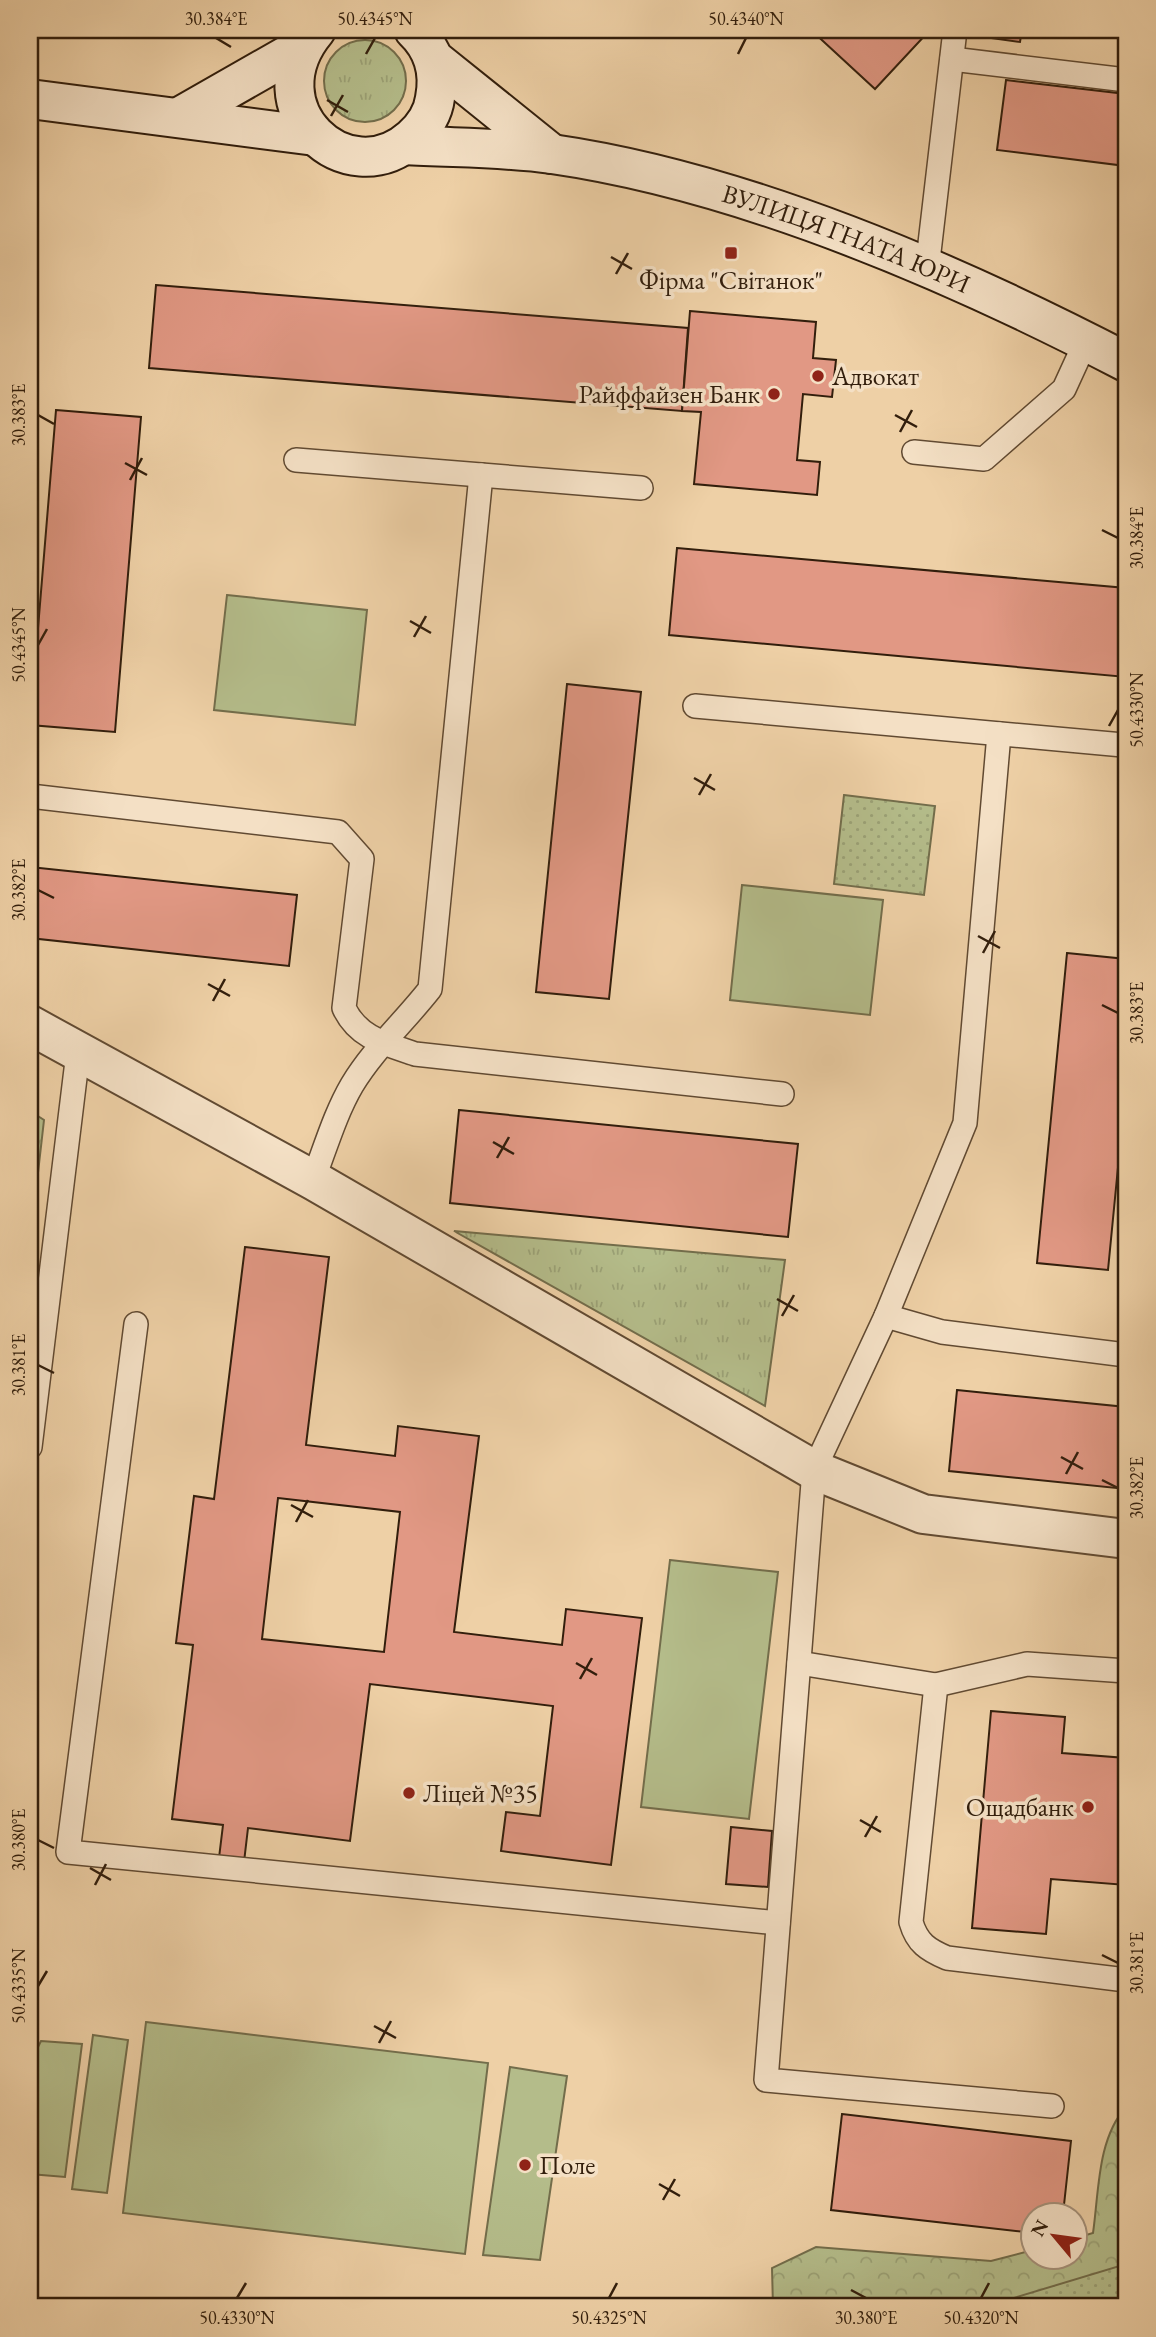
<svg xmlns="http://www.w3.org/2000/svg" width="1156" height="2337" viewBox="0 0 1156 2337" font-family="'EB Garamond',serif">
	<style>
		.grass { fill: url(#grass-tufts); stroke: #736d4b; stroke-width: 2 }
		.forest { fill: url(#forest-crowns); stroke: #736d4b; stroke-width: 2 }
		.park { fill: url(#park-dots); stroke: #736d4b; stroke-width: 2 }
		.garden { fill: #b4bc8a; stroke: #736d4b; stroke-width: 2 }
		.building { fill: #e19884; stroke: #321e0c; stroke-width: 2; fill-rule: evenodd }
		.lines { fill: none; stroke-linecap: round; stroke-linejoin: round }
		.lane-casing { stroke: #614a32; stroke-width: 26 }
		.street-casing { stroke: #614a32; stroke-width: 42 }
		.secondary-casing { stroke: #321e0c; stroke-width: 42 }
		.lane { stroke: #f4e0c5; stroke-width: 23 }
		.street { stroke: #f4e0c5; stroke-width: 38 }
		.secondary { stroke: #f4e0c5; stroke-width: 38 }
		.ticks { fill: none; stroke: #321e0c; stroke-width: 2.5 }
		.poi-dot { fill: #8f2418; stroke: #f4e0c5; stroke-width: 2.5 }
		.labels { text-anchor: middle; dominant-baseline: central; stroke-width: 7; stroke-linejoin: round; paint-order: stroke }
		.street-label { font-size: 26px; fill: #321e0c; stroke: #f4e0c5 }
		.poi-label { font-size: 26px; fill: #321e0c; stroke: #f4e0c5; text-anchor: start }
		.neatline { fill: none; stroke: #321e0c; stroke-width: 2.5 }
		.ticks-label { font-size: 18px; text-anchor: middle; fill: #321e0c }
	</style>
	<defs>
		<pattern id="grass-tufts" width="24" height="20" patternUnits="userSpaceOnUse" patternTransform="scale(1.75)"><rect width="24" height="20" fill="#b4bc8a"/><path d="M3 7l-1-3M5 7V3M7 7l1-3M15 17l-1-3M17 17v-4M19 17l1-3" fill="none" stroke="#9ba176"/></pattern>
		<pattern id="forest-crowns" width="20" height="18" patternUnits="userSpaceOnUse" patternTransform="scale(1.75)"><rect width="20" height="18" fill="#b4bc8a"/><path d="M2 6a3 3 0 1 1 6 0M12 15a3 3 0 1 1 6 0" fill="none" stroke="#9ba176"/></pattern>
		<pattern id="park-dots" width="8" height="8" patternUnits="userSpaceOnUse" patternTransform="scale(1.75)"><rect width="8" height="8" fill="#b4bc8a"/><path d="M2 2h.1M6 6h.1" fill="none" stroke="#9ba176" stroke-width="1.8" stroke-linecap="round"/></pattern>
	</defs>
	<rect width="100%" height="100%" fill="#eed0a6"/>
	<filter id="stains"><feTurbulence type="fractalNoise" baseFrequency=".00286" numOctaves="4"/><feColorMatrix values="0 0 0 0 .2 0 0 0 0 .09 0 0 0 0 .02 0 0 0 .5 -.17"/></filter>
	<radialGradient id="worn" r=".72"><stop offset=".6" stop-color="#630" stop-opacity="0"/><stop offset="1" stop-color="#630" stop-opacity=".3"/></radialGradient>
	<g class="grass">
		<circle cx="365" cy="81" r="41"/>
		<path d="M454 1231 785 1260 765 1406Z"/>
	</g>
	<g class="forest">
		<path d="M30 1111 44 1120 30 1243Z"/>
		<path d="M1126 2107V2307H773L772 2268 816 2247 991 2261 1033 2250 1034 2256H1076V2238L1093 2233C1099 2192 1097 2139 1126 2107Z"/>
	</g>
	<g class="park">
		<path d="M844 795 935 806 924 895 834 884Z"/>
		<path d="M1126 2264V2307H984Z"/>
	</g>
	<g class="garden">
		<path d="M227 595 367 610 355 725 214 710Z"/>
		<path d="M742 885 883 900 870 1015 730 1000Z"/>
		<path d="M670 1560 778 1572 749 1819 641 1807Z"/>
		<path d="M146 2022 488 2063 465 2254 123 2213Z"/>
		<path d="M93 2035 128 2040 107 2193 72 2189Z"/>
		<path d="M41 2041 82 2044 65 2177 30 2174V2063Z"/>
		<path d="M510 2067 567 2076 540 2260 483 2255Z"/>
	</g>
	<g class="building">
		<path d="M811 30H930L875 89Z"/>
		<path d="M970 30H1022L1020 42 969 35Z"/>
		<path d="M1006 80 1126 94V166L997 150Z"/>
		<path d="M156 285 688 328 682 411 149 368Z"/>
		<path d="M690 311 816 322 813 358 836 360 832 397 803 394 797 460 820 462 817 495 694 484 701 412 682 411Z"/>
		<path d="M56 410 141 417 115 732 30 725Z"/>
		<path d="M677 548 1126 588V677L669 635Z"/>
		<path d="M567 684 641 692 609 999 536 992Z"/>
		<path d="M30 867 297 895 289 966 30 938Z"/>
		<path d="M1067 953 1126 959V1085L1108 1270 1037 1263Z"/>
		<path d="M459 1110 798 1144 788 1237 450 1203Z"/>
		<path d="M245 1247 329 1257 306 1445 395 1456 398 1426 479 1436 454 1632 562 1645 566 1609 642 1618 611 1865 501 1851 506 1812 540 1816 553 1706 370 1684 350 1841 248 1828 244 1862 219 1858 223 1825 172 1819 193 1645 176 1643 194 1496 214 1499ZM278 1498 400 1512 384 1652 262 1639Z"/>
		<path d="M957 1390 1126 1407V1489L949 1471Z"/>
		<path d="M991 1711 1065 1717 1062 1753 1126 1758V1885L1051 1879 1046 1934 972 1928Z"/>
		<path d="M731 1827 772 1831 768 1887 726 1884Z"/>
		<path d="M842 2114 1071 2141 1063 2214H1034V2233L831 2210Z"/>
	</g>
	<g class="lines">
		<defs>
			<g id="lane">
				<path d="M952 59 1126 80"/>
				<path d="M927 269 955 30"/>
				<path d="M914 452 984 459 1064 389 1086 341"/>
				<path d="M296 460 641 488"/>
				<path d="M695 706 1123 745"/>
				<path d="M999 734 965 1123 886 1316 814 1470 766 2080 1052 2106"/>
				<path d="M30 796 338 832 362 859 344 1008C358 1038 386 1044 415 1054L782 1094"/>
				<path d="M313 1180C325 1149 335 1114 352 1085 373 1050 405 1021 430 989L481 475"/>
				<path d="M886 1316 942 1332 1126 1355"/>
				<path d="M136 1324 68 1852 778 1923"/>
				<path d="M30 1447 78 1053"/>
				<path d="M799 1663 936 1685"/>
				<path d="M1126 1671 1027 1664 936 1685 911 1922C917 1943 928 1950 947 1958L1126 1980"/>
			</g>
			<path id="street" d="M30 1025 313 1180 814 1470 923 1514 1126 1539"/>
			<g id="secondary">
				<path d="M316 30C251 108 347 196 412 138 424 127 433 114 435 98 440 72 433 48 414 30"/>
				<path d="M435 60 552 154"/>
				<path d="M30 99 315 136"/>
				<path d="M181 116 302 47"/>
				<path id="s1" d="M404 145C453 148 504 147 552 154 746 182 953 272 1126 362"/>
			</g>
		</defs>
		<use href="#lane" class="lane-casing"/>
		<use href="#street" class="street-casing"/>
		<use href="#secondary" class="secondary-casing"/>
		<use href="#lane" class="lane"/>
		<use href="#street" class="street"/>
		<use href="#secondary" class="secondary"/>
	</g>
	<path class="ticks" d="M216 38 231 47M366 54 375 38M738 54 746 38M327 100 348 112M331 116 343 95M611 257 632 269M616 274 628 253M38 415 54 424M895 415 917 427M900 432 912 410M125 463 147 475M130 480 142 458M1102 530 1118 538M410 621 431 633M414 637 426 616M38 645 47 629M1109 726 1118 710M694 778 715 790M699 795 711 774M38 890 54 898M978 936 1000 948M983 953 995 931M208 984 230 996M213 1001 225 979M1102 1005 1118 1013M493 1142 514 1154M497 1158 509 1137M777 1299 798 1311M782 1316 794 1295M38 1365 54 1373M1061 1457 1083 1469M1066 1474 1078 1452M1102 1480 1118 1488M291 1505 313 1517M296 1522 308 1500M576 1663 597 1675M580 1679 592 1658M860 1820 881 1832M865 1837 877 1816M38 1840 54 1848M90 1868 111 1880M95 1885 106 1864M1102 1955 1118 1963M38 1986 47 1971M374 2026 396 2038M379 2043 391 2021M659 2184 680 2196M663 2200 675 2179M851 2290 866 2298M237 2298 246 2283M609 2298 617 2283M981 2298 989 2283"/>
	<g class="poi-dot">
		<rect x="724" y="246" width="14" height="14" rx="3.5"/>
		<circle cx="818" cy="376" r="7"/>
		<circle cx="774" cy="394" r="7"/>
		<circle cx="409" cy="1793" r="7"/>
		<circle cx="1088" cy="1807" r="7"/>
		<circle cx="525" cy="2165" r="7"/>
	</g>
	<g class="labels">
		<g class="street-label">
			<text stroke="none"><textPath href="#s1" startOffset="455">ВУЛИЦЯ ГНАТА ЮРИ</textPath></text>
		</g>
		<g class="poi-label">
			<text x="731" y="280" text-anchor="middle">Фірма "Світанок"</text>
			<text x="832" y="376">Адвокат</text>
			<text x="760" y="394" text-anchor="end">Райффайзен Банк</text>
			<text x="423" y="1793">Ліцей №35</text>
			<text x="1074" y="1807" text-anchor="end">Ощадбанк</text>
			<text x="539" y="2165">Поле</text>
		</g>
	</g>
	<rect width="1156" height="2337" fill="none" stroke="#eed0a6" stroke-width="77"/>
	<g transform="translate(1054 2236) rotate(299)"><circle r="33" fill="#f4e0c5" stroke="#a6927b" stroke-width="2"/>
	<path d="M0-5L12 26L0 18L-12 26Z" fill="#8f2418"/>
	<text y="-10" font-size="19" font-weight="bold" text-anchor="middle" fill="#321e0c">N</text>
	</g>
	<rect x="38" y="38" width="1080" height="2260" class="neatline"/>
	<g class="ticks-label">
		<text x="216" y="25">30.384°E</text>
		<text x="375" y="25">50.4345°N</text>
		<text x="746" y="25">50.4340°N</text>
		<text transform="translate(19 415) rotate(-90)" y="6">30.383°E</text>
		<text transform="translate(1137 538) rotate(-90)" y="6">30.384°E</text>
		<text transform="translate(19 645) rotate(-90)" y="6">50.4345°N</text>
		<text transform="translate(1137 710) rotate(-90)" y="6">50.4330°N</text>
		<text transform="translate(19 890) rotate(-90)" y="6">30.382°E</text>
		<text transform="translate(1137 1013) rotate(-90)" y="6">30.383°E</text>
		<text transform="translate(19 1365) rotate(-90)" y="6">30.381°E</text>
		<text transform="translate(1137 1488) rotate(-90)" y="6">30.382°E</text>
		<text transform="translate(19 1840) rotate(-90)" y="6">30.380°E</text>
		<text transform="translate(1137 1963) rotate(-90)" y="6">30.381°E</text>
		<text transform="translate(19 1986) rotate(-90)" y="6">50.4335°N</text>
		<text x="237" y="2324">50.4330°N</text>
		<text x="609" y="2324">50.4325°N</text>
		<text x="866" y="2324">30.380°E</text>
		<text x="981" y="2324">50.4320°N</text>
	</g>
	<rect width="100%" height="100%" filter="url(#stains)"/>
	<rect width="100%" height="100%" fill="url(#worn)"/>
</svg>
